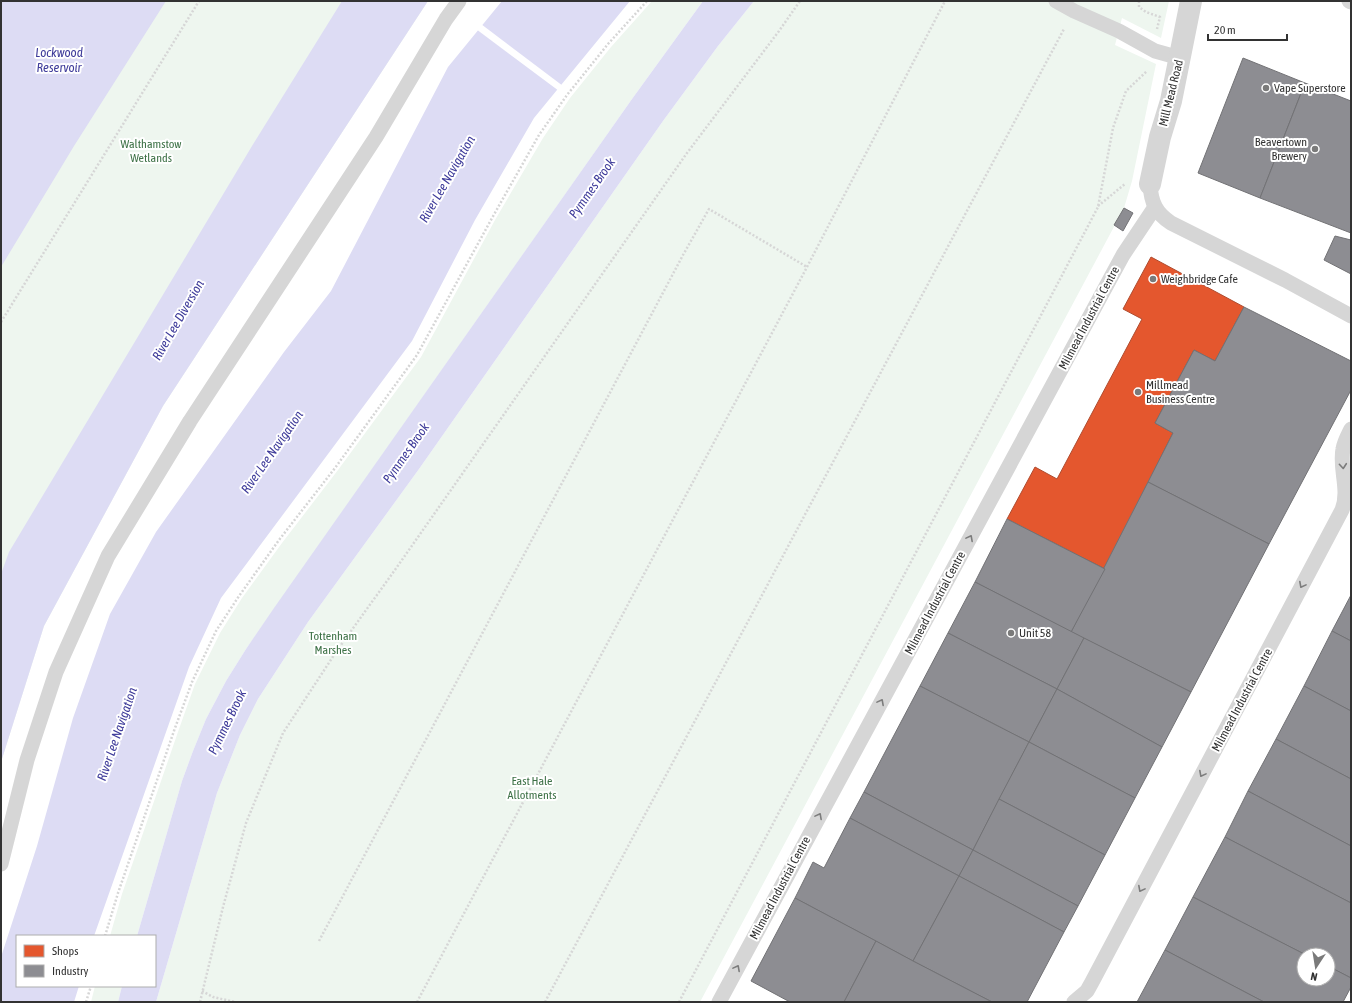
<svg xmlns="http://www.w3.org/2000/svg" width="1352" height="1003" viewBox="0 0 1352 1003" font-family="'Asap Condensed',sans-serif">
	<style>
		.green { fill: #eef6ef }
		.water { fill: #dddcf4 }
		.pier { fill: #fff }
		.shops { fill: #e4572e; stroke: #af4c2f }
		.industry { fill: #8d8d92; stroke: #727275 }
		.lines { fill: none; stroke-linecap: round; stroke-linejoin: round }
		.path { stroke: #d6d6d6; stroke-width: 2.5; stroke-dasharray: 2 2; stroke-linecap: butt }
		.service { stroke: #d6d6d6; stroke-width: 15 }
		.minor { stroke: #d6d6d6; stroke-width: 22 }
		.oneway { stroke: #7c7c7c }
		.poi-dot { fill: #7a7a7a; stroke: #fff; stroke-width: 1.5 }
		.labels { text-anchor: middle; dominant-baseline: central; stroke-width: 4; stroke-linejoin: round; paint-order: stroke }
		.poi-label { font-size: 12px; fill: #323232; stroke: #fff; text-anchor: start }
		.street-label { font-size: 12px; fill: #323232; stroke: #fff }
		.park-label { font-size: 12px; fill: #3d7146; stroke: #fff }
		.water-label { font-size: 13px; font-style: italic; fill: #3e3b9a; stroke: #fff }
	</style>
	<rect width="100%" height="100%" fill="#fff"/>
	<g class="green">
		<path d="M1 1H428L163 406 44 626 1 762Z"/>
		<path d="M652 1H703L632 99 246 649 226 681 206 719 193 751 182 781 137 936H110L122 894 179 729 195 684 220 633 242 598 282 543 338 470 421 357 495 220 543 138 570 98 611 47Z"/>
		<path d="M754 1H1169L1161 38 1122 18 1115 45 1156 64 1132 181 1124 208 700 1002H156L217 793 240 735 258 699 308 622 419 469 663 121 718 46Z"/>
		<path d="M95 986H122L118 1002H91Z"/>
	</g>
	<g class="water">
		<path d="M1 1H166L74 146 1 267Z"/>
		<path d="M342 1H428L163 406 44 626 1 762V574L9 552 252 146Z"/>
		<path d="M502 1H630L534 118 475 220 412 341 221 598 189 667 94 936H17V986H79L74 1002H1V957L37 846 73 718 110 614 156 532 284 352 331 291 448 67Z"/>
		<path d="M703 1H754L718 46 663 121 419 469 308 622 258 699 240 735 217 793 156 1002H118L122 986H155V936H137L182 781 193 751 206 719 226 681 246 649 274 608 632 99Z"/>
	</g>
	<path class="pier" d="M481 24 563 86 559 91 476 29Z"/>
	<path class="shops" d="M1151 257 1244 307 1215 361 1194 350 1155 423 1173 433 1105 569 1007 519 1035 467 1057 479 1142 319 1123 309Z"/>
	<g class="industry">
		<path d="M1243 58 1305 83 1260 198 1198 173Z"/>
		<path d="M1305 83 1351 101V233L1260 198Z"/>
		<path d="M1124 208 1133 213 1123 231 1114 225Z"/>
		<path d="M1335 236 1351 240V274L1324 260Z"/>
		<path d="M1244 307 1351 361V390L1269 544 1148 482 1173 433 1155 423 1194 350 1215 361Z"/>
		<path d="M1148 482 1269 544 1191 692 1071 632Z"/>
		<path d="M1007 519 1105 569 1071 632 975 582Z"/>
		<path d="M975 582 1084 638 1057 689 948 633Z"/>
		<path d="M1351 595V641L1332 631Z"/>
		<path d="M1332 631 1351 641V711L1304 686Z"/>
		<path d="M948 633 1057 689 1029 742 920 686Z"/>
		<path d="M1084 638 1191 692 1162 747 1057 689Z"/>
		<path d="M920 686 1029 742 973 850 864 792Z"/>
		<path d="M1304 686 1351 711V779L1276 739Z"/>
		<path d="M1057 689 1162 747 1135 798 1029 742Z"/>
		<path d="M1276 739 1351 779V846L1248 791Z"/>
		<path d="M1029 742 1135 798 1105 855 999 799Z"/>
		<path d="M1248 791 1351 846V903L1225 837Z"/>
		<path d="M864 792 973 850 959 876 850 818Z"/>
		<path d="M999 799 1105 855 1078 906 973 850Z"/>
		<path d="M850 818 959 876 913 961 795 898 813 862 824 868Z"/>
		<path d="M1225 837 1351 903V978L1328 966V955H1306L1193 897Z"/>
		<path d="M973 850 1078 906 1064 932 959 876Z"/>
		<path d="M959 876 1064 932 1027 1002H992L913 961Z"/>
		<path d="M1193 897 1306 955H1304V979H1328V966L1351 978V987L1343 1002H1264L1165 950Z"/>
		<path d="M795 898 876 941 844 1002H790L751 981Z"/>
		<path d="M876 941 913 961 992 1002H844Z"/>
		<path d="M1165 950 1264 1002H1137Z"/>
	</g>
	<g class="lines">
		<g class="path">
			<path d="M1139 1V7L1146 12 1160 17 1157 29"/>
			<path d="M1098 206 1125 184"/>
			<path d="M1 322 199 1"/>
			<path d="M105 936 118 893 175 728 192 682 216 631 239 596 279 540 335 468 417 355 492 218 539 135 567 95 608 44 647 1"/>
			<path d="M319 941 683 255 709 209 807 267"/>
			<path d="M202 991 213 997 235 1002"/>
			<path d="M86 1002 91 986"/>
			<path d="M200 1002 223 907 246 823 283 733 336 652 397 567 687 153 779 31 800 1"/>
			<path d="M417 1002 807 267 945 1"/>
			<path d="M545 1002 1064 29"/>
			<path d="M679 1002 1098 207 1113 128 1126 91 1147 71"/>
		</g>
		<g class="service">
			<path d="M1056 1 1074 11 1119 31 1155 51 1180 58"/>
			<path d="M1349 1 1351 2"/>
			<path d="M1150 184C1151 203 1156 213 1171 223L1285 280 1351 316"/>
			<path d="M1 864 27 760 56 672 108 556 190 421 376 137 446 19 459 1"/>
			<path d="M719 1002 1123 255 1155 207"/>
			<path d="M1074 1002 1087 991 1092 982 1342 510C1350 490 1339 469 1343 449 1344 442 1348 435 1351 429"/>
		</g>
		<path class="minor" d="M1150 184 1160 137 1171 101 1191 1"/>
	</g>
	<defs><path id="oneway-chevron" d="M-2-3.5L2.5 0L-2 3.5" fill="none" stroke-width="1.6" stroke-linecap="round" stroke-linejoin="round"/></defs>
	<g class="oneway">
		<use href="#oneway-chevron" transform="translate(1343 466) rotate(85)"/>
		<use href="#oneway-chevron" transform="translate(970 538) rotate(-62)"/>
		<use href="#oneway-chevron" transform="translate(1302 585) rotate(118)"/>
		<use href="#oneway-chevron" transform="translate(881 702) rotate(-62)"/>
		<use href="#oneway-chevron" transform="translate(1202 774) rotate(118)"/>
		<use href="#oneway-chevron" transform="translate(819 816) rotate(-62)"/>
		<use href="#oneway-chevron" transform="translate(1141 889) rotate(118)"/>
		<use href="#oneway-chevron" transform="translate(737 968) rotate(-62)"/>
	</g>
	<g class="poi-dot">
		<circle cx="1266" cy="88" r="4"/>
		<circle cx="1315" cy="149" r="4"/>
		<circle cx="1153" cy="279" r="4"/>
		<circle cx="1138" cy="392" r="4"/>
		<circle cx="1011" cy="633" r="4"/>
	</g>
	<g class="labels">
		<g class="poi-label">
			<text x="1274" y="88">Vape Superstore</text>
			<text x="1307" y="142" text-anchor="end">Beavertown<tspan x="1307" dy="14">Brewery</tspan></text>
			<text x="1161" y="279">Weighbridge Cafe</text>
			<text x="1146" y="385">Millmead<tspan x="1146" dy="14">Business Centre</tspan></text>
			<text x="1019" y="633">Unit 58</text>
		</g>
		<g class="street-label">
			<text transform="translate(1171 93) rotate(-76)">Mill Mead Road</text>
			<text transform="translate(1089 318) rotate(-62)">Milmead Industrial Centre</text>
			<text transform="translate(935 603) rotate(-62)">Milmead Industrial Centre</text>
			<text transform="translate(1242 700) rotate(-62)">Milmead Industrial Centre</text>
			<text transform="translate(780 888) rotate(-62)">Milmead Industrial Centre</text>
		</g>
		<g class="park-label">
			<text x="151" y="144">Walthamstow<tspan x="151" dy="14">Wetlands</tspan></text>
			<text x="333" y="636">Tottenham<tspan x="333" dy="14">Marshes</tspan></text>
			<text x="532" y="781">East Hale<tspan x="532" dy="14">Allotments</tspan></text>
		</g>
		<g class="water-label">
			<text x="59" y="52">Lockwood<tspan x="59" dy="15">Reservoir</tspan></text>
			<text transform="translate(447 179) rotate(-60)">River Lee Navigation</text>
			<text transform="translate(592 188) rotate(-55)">Pymmes Brook</text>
			<text transform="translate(178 320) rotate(-60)">River Lee Diversion</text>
			<text transform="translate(272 452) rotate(-55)">River Lee Navigation</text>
			<text transform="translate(406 453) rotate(-55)">Pymmes Brook</text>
			<text transform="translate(227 722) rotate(-64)">Pymmes Brook</text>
			<text transform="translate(117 734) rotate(-71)">River Lee Navigation</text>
		</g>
	</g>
	<rect width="1352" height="1003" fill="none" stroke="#323232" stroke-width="4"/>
	<rect x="16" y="935" width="140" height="52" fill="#ffffff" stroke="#adadad"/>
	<rect x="24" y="945" width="20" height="12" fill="#e4572e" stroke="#adadad"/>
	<text x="52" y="955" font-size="12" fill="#323232">Shops</text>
	<rect x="24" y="965" width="20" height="12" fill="#8d8d92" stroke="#adadad"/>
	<text x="52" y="975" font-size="12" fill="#323232">Industry</text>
	<g transform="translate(1316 967) rotate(192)"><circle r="19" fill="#ffffff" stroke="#adadad"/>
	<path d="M0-3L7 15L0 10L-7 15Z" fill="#7a7a7a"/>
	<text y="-6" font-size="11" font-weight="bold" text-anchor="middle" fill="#323232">N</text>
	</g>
	<path d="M1208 34v6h79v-6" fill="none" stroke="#323232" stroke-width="2"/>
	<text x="1214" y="34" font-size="12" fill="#323232" stroke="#ffffff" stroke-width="3" paint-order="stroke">20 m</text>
</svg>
